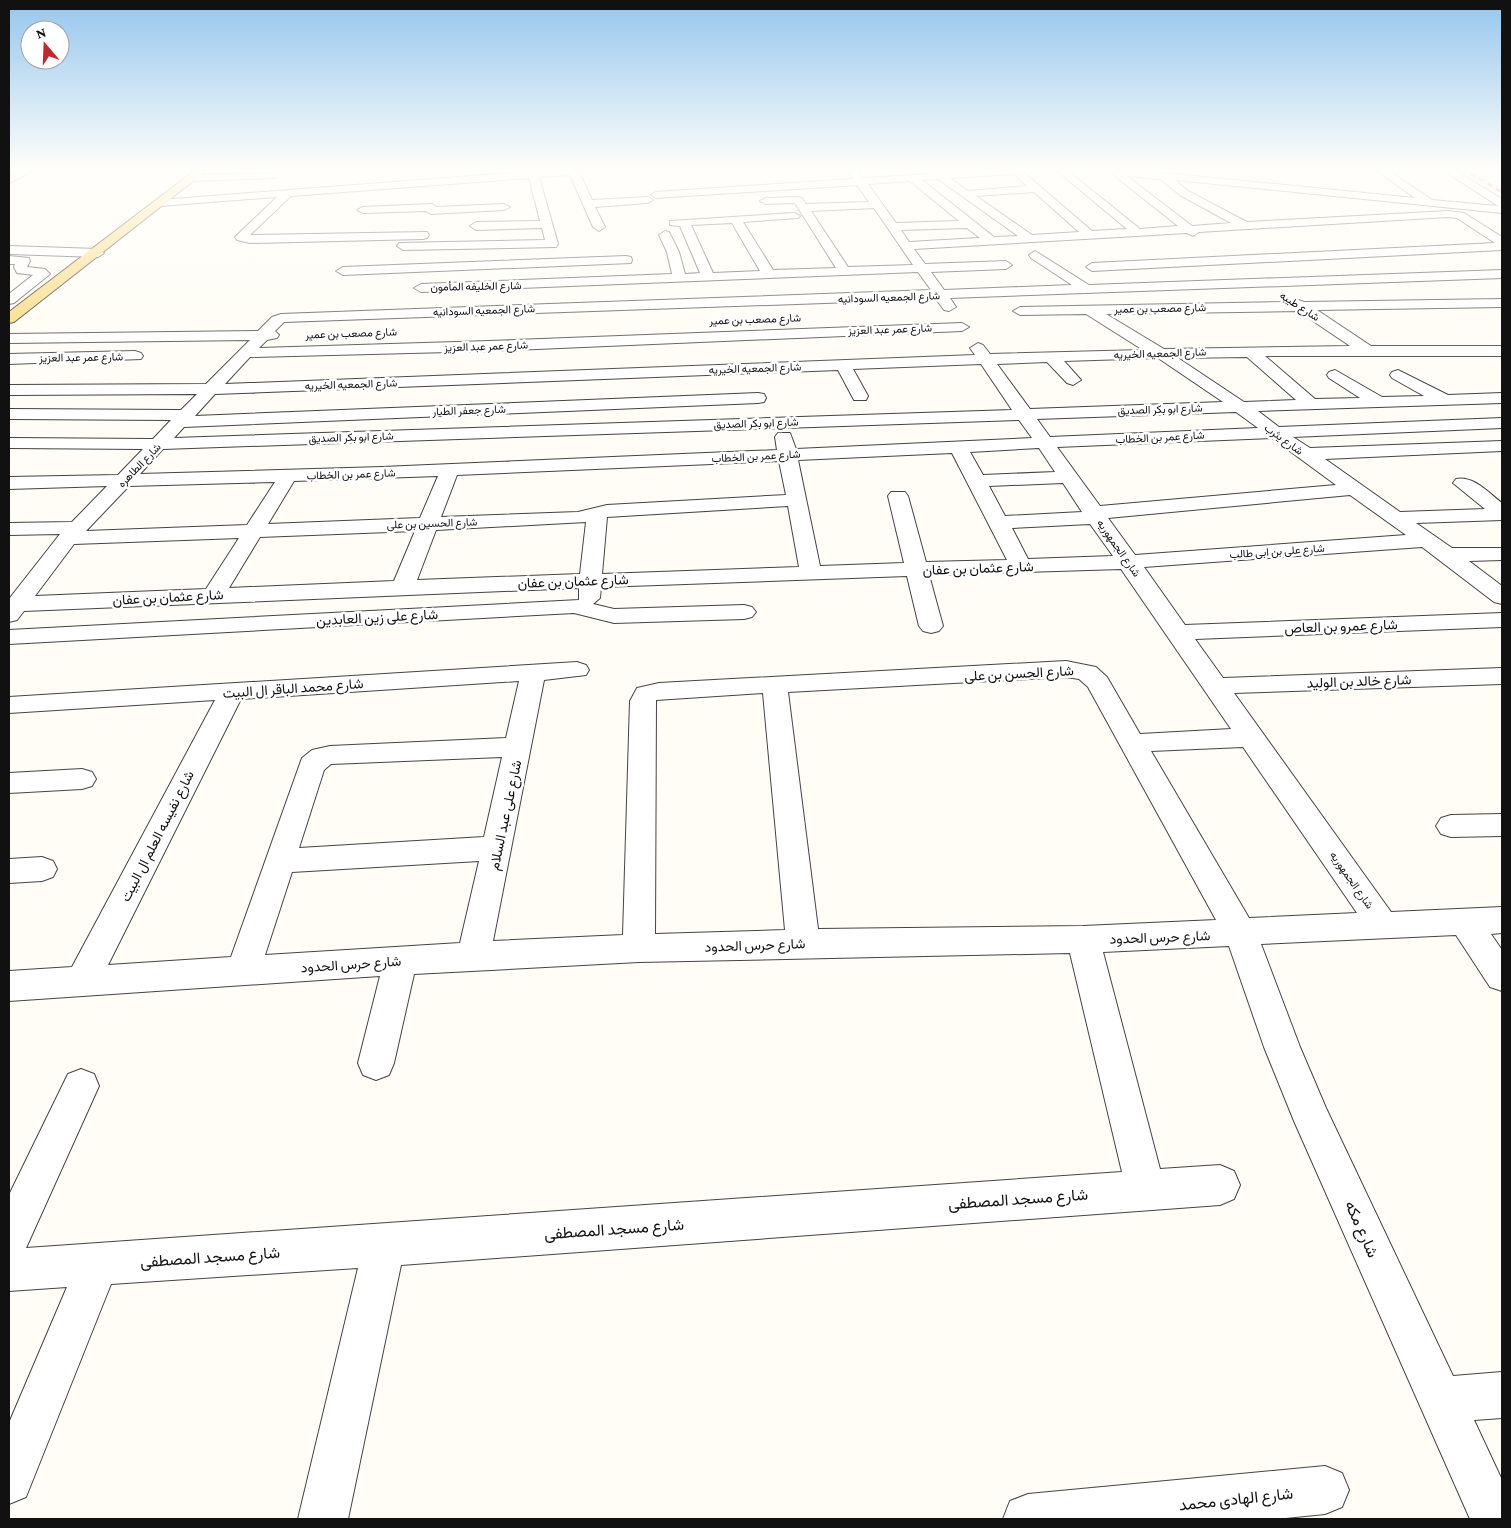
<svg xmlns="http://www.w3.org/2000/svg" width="1511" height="1528" viewBox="0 0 1511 1528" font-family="'Crimson Pro',Vazirmatn,serif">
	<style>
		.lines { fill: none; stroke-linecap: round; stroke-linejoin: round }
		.minor-casing { stroke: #444; stroke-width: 2 }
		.major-casing { stroke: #222; stroke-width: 2 }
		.minor { fill: #fff; fill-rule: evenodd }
		.major { fill: #f9d66b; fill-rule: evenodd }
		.rail-casing { stroke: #c4262e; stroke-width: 2.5 }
		.rail { stroke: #fff; stroke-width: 2; stroke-dasharray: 5; stroke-linecap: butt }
		.labels { text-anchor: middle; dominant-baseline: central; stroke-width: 5; stroke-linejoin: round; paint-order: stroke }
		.far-street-label { font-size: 11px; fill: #111; stroke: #fff }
		.street-label { font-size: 14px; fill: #111; stroke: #fff }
		.near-street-label { font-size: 16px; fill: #111; stroke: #fff }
	</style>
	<rect width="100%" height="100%" fill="#fffdf5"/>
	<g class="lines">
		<defs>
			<g id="minor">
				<path d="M20 171H33L9 183V176Z"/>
				<path d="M537 171H584L580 174 592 200 648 197 653 200 648 203 595 207 605 227 599 231 593 227 570 175 539 177 558 244 556 247 403 250 397 246 399 243 545 240 542 228 476 230 470 226 476 222 540 221 529 178 291 196 250 235 427 232 429 235 427 238 423 239 250 243 237 240 235 237 277 197 160 206 154 203 160 200Z"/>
				<path d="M848 171H858L863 178 930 174V171H1022L1092 231 1127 229 1057 171H1068L1140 229 1178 226 1116 177 1114 174 1116 171H1144L1415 198 1377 171H1389L1432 200 1498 206 1444 171H1456L1502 199V213L1175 180 1188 191 1247 222 1448 211 1464 213 1502 237V250L1092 271 1086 267 1092 263 1495 243 1457 218 1448 217 1199 232 1193 236 1187 233 914 249 925 264 1006 261 1012 265 1006 269 931 272 944 290 1072 285 1031 258 1029 255 1035 251 1089 285 1502 270V278L950 298 956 307 949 311 944 310 936 299 284 322 275 331 279 335 277 338 267 340 259 348 489 341 962 323 969 327 962 331 489 351 250 357 225 384 975 355 970 348 978 343 983 345 990 354 1143 350 1086 314 1020 315 1013 311 1020 307 1289 302 1296 299 1304 302 1502 299V307L1317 310 1371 346H1502V356H1265L1315 399 1360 398 1329 378 1327 375 1329 372 1335 370 1382 397 1424 396 1392 378 1390 375 1392 372 1398 370 1448 395 1502 393V403L1258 411 1279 427 1502 418V428L1293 437 1310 448 1502 441V451L1325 459 1400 512 1485 509 1453 483 1456 479C1473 475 1489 493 1502 503V520L1416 523 1452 548H1502V560L1469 561 1502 586V604L1494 602 1422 547 1144 567 1185 625 1502 613V627L1195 639 1223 678 1502 668V684L1234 693 1391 912 1502 907V933L1491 934 1502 950V991L1490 987 1456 935 1261 944 1300 1047 1326 1108 1453 1376 1502 1372V1418L1474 1420 1502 1480V1519H1470L1294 1121 1264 1047 1229 946 1103 952 1160 1169 1220 1165 1234 1171 1240 1185 1234 1199 1220 1205 401 1265 348 1519H298L358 1268 111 1284 26 1497 9 1504V1423L67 1287 9 1291V1195L68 1074 81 1069 94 1074 99 1086 26 1248 1122 1172 1070 953 639 962 414 974 394 1063 389 1075 376 1080 363 1075 358 1063 380 976 9 1001V971L72 967 215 700 9 713V697L577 662 586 665 589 670 586 675 544 680 493 941 623 935 630 701 637 688 659 683 1066 661 1096 667 1107 677 1140 734 1231 729 1121 569 929 575 943 626 939 631 931 633 923 631 919 626 907 576 601 587 600 598 593 604 614 609 744 605 752 607 756 612 752 617 744 619 614 623 574 613 9 644V630L579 600V588L24 611 17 620 9 622V599L60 534 9 535V523L72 522 107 486 9 489V477L118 475 143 449 9 448V438L153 439 171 420 9 419V409L181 410 197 394 9 395V385L206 384 250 340 9 343V334L258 331 272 317 281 314 931 290 918 272 421 292 414 288 421 284 672 274 667 252 659 235 665 231 669 232 679 252 685 274 700 273 680 226 670 225V221L794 213 800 216 798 218 743 222 773 270 836 268 795 203 766 204 760 201 766 198 798 197 802 198 806 204 869 202 857 185 656 198 651 195 656 192 853 179ZM1014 174 1027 186 968 191 950 178ZM1127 176 1160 179 1180 195 1231 223 1192 226ZM938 179 1018 236 994 237 922 180ZM910 181 959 221 896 223 868 184ZM1034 192 1079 232 1032 235 976 196ZM874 208 913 265 848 267 811 211ZM732 223 760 271 713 273 691 225ZM967 228 980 238 909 242 901 230ZM1298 311 1350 346 1164 349 1106 314ZM1247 357 1296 400 1244 402 1178 358ZM1158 358 1223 402 1030 409 997 364 1047 362 1067 383 1073 385 1081 380 1064 361ZM981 364 1012 410 174 438 184 427 758 403 764 402 766 398 764 394 758 393 195 416 215 394 838 370 854 400H866L868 396 853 369ZM1236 412 1258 428 1050 437 1037 419ZM1019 420 1032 438 796 449 790 433H778L775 437 777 450 382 467 140 474 163 449ZM1272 438 1336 485 1100 506 1057 447ZM1039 448 1055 472 983 475 970 452ZM952 453 1007 560 926 562 908 496 905 492H891L888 496 904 563 820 566 798 460ZM779 461 786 495 607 505 578 512 441 517 457 475ZM438 476 420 518 268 524 294 481ZM275 482 247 525 86 531 129 486ZM1063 483 1082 512 1005 516 989 486ZM1350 495 1406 535 1135 555 1108 518ZM788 506 799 567 602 574 607 517ZM586 522 580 574 417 580 436 530ZM1090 524 1113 556 1028 559 1012 528ZM415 531 394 581 229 588 260 537ZM239 538 206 589 35 596 74 544ZM1066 677 1079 679 1088 687 1216 920 1083 926 818 929 788 692ZM519 681 506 738 330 746 312 750 302 758 231 957 108 965 241 699ZM763 693 785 930 655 934 656 700ZM1243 747 1357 913 1249 918 1151 751ZM502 757 484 837 299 848 324 770 331 764ZM479 861 460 943 265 955 292 872Z"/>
				<path d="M271 173 275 174V178L193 181 188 178 193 175Z"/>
				<path d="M432 204 437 207 504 204 510 207 504 210 431 214 426 211 363 213 357 210 363 207Z"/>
				<path d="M9 246 98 249 104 253 98 257 9 254Z"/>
				<path d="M9 256 29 258 30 261 27 267 45 269 50 274 14 303 9 304V294L33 275 17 273 14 267 15 264H9Z"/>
				<path d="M626 256 631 257 632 260 631 263 343 275 336 271 343 267Z"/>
				<path d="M135 351 141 353 143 356 141 359 9 364V354Z"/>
				<path d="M82 769 92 772 96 779 92 786 82 789 9 793V773Z"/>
				<path d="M1502 814V836L1451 837 1441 834 1436 826 1441 818 1451 815Z"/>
				<path d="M42 857 53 861 57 869 53 877 42 881 9 883V859Z"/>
				<path d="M1325 1466 1342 1473 1349 1490 1342 1507 1325 1514 1276 1519H1003L1010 1501 1028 1494Z"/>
			</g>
			<path id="major" d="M194 171H206L14 322 9 323V312Z"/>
		</defs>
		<use href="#minor" class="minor-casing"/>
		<use href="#major" class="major-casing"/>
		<use href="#minor" class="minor"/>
		<use href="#major" class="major"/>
		<defs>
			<path id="rail" d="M1466 171 1502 192"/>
		</defs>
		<use href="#rail" class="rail-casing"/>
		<use href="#rail" class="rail"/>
	</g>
	<linearGradient id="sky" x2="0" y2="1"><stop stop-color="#95c6ee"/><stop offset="0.44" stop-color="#fffefa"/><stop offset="1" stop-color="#fffefa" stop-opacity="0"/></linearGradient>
	<rect width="1511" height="385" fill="url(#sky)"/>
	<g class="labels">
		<g class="far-street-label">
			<text transform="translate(476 286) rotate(-1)">شارع الخليفه المأمون</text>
			<text transform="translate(889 297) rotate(-2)">شارع الجمعيه السودانيه</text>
			<text transform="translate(1300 306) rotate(33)">شارع طيبه</text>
			<text transform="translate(1160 308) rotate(-1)">شارع مصعب بن عمير</text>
			<text transform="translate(484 310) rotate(-2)">شارع الجمعيه السودانيه</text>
			<text transform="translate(755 319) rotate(-2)">شارع مصعب بن عمير</text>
			<text transform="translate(890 329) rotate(-2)">شارع عمر عبد العزيز</text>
			<text transform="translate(351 333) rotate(-2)">شارع مصعب بن عمير</text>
			<text transform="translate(486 346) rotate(-2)">شارع عمر عبد العزيز</text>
			<text transform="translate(1160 353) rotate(-2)">شارع الجمعيه الخيريه</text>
			<text transform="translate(81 357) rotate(-1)">شارع عمر عبد العزيز</text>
			<text transform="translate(755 368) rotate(-2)">شارع الجمعيه الخيريه</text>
			<text transform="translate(351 384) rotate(-2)">شارع الجمعيه الخيريه</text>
			<text transform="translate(1160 409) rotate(-2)">شارع ابو بكر الصديق</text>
			<text transform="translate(469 410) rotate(-2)">شارع جعفر الطيار</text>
			<text transform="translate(756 423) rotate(-2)">شارع ابو بكر الصديق</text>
			<text transform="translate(351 437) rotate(-2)">شارع ابو بكر الصديق</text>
			<text transform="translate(1160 437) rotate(-3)">شارع عمر بن الخطاب</text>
			<text transform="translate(1284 439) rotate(36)">شارع يثرب</text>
			<text transform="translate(756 456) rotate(-3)">شارع عمر بن الخطاب</text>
			<text transform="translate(139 465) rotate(-46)">شارع الطاهره</text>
			<text transform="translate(351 474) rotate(-2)">شارع عمر بن الخطاب</text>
			<text transform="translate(432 523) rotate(-2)">شارع الحسين بن على</text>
			<text transform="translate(1119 548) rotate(55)">شارع الجمهوريه</text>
			<text transform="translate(1277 551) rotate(-4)">شارع على بن ابى طالب</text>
			<text transform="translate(1352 880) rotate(55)">شارع الجمهوريه</text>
		</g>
		<g class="street-label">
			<text transform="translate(978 568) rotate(-2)">شارع عثمان بن عفان</text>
			<text transform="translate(573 581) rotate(-2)">شارع عثمان بن عفان</text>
			<text transform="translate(168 597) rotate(-3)">شارع عثمان بن عفان</text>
			<text transform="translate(377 617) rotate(-3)">شارع على زين العابدين</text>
			<text transform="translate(1341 626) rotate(-2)">شارع عمرو بن العاص</text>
			<text transform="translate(1019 673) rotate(-3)">شارع الحسن بن على</text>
			<text transform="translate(1359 681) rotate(-2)">شارع خالد بن الوليد</text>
			<text transform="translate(293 688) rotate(-4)">شارع محمد الباقر ال البيت</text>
			<text transform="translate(505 815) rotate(-78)">شارع على عبد السلام</text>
			<text transform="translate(157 836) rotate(-63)">شارع نفيسه العلم ال البيت</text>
			<text transform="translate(1160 937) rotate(-2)">شارع حرس الحدود</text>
			<text transform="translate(755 945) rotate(-2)">شارع حرس الحدود</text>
			<text transform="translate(351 964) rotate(-4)">شارع حرس الحدود</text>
		</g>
		<g class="near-street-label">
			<text transform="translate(1018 1199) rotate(-4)">شارع مسجد المصطفى</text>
			<text transform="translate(614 1229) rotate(-4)">شارع مسجد المصطفى</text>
			<text transform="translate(1362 1229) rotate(66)">شارع مكه</text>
			<text transform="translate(210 1257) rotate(-4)">شارع مسجد المصطفى</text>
			<text transform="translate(1236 1499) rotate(-6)">شارع الهادى محمد</text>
		</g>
	</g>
	<rect width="1511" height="1528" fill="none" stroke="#111111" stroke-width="20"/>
	<g transform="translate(45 45) rotate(341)"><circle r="24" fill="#ffffff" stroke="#a0a0a0"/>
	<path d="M0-4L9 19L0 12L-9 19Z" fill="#c4262e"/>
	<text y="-8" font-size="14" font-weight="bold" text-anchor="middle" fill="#111111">N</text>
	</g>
</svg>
